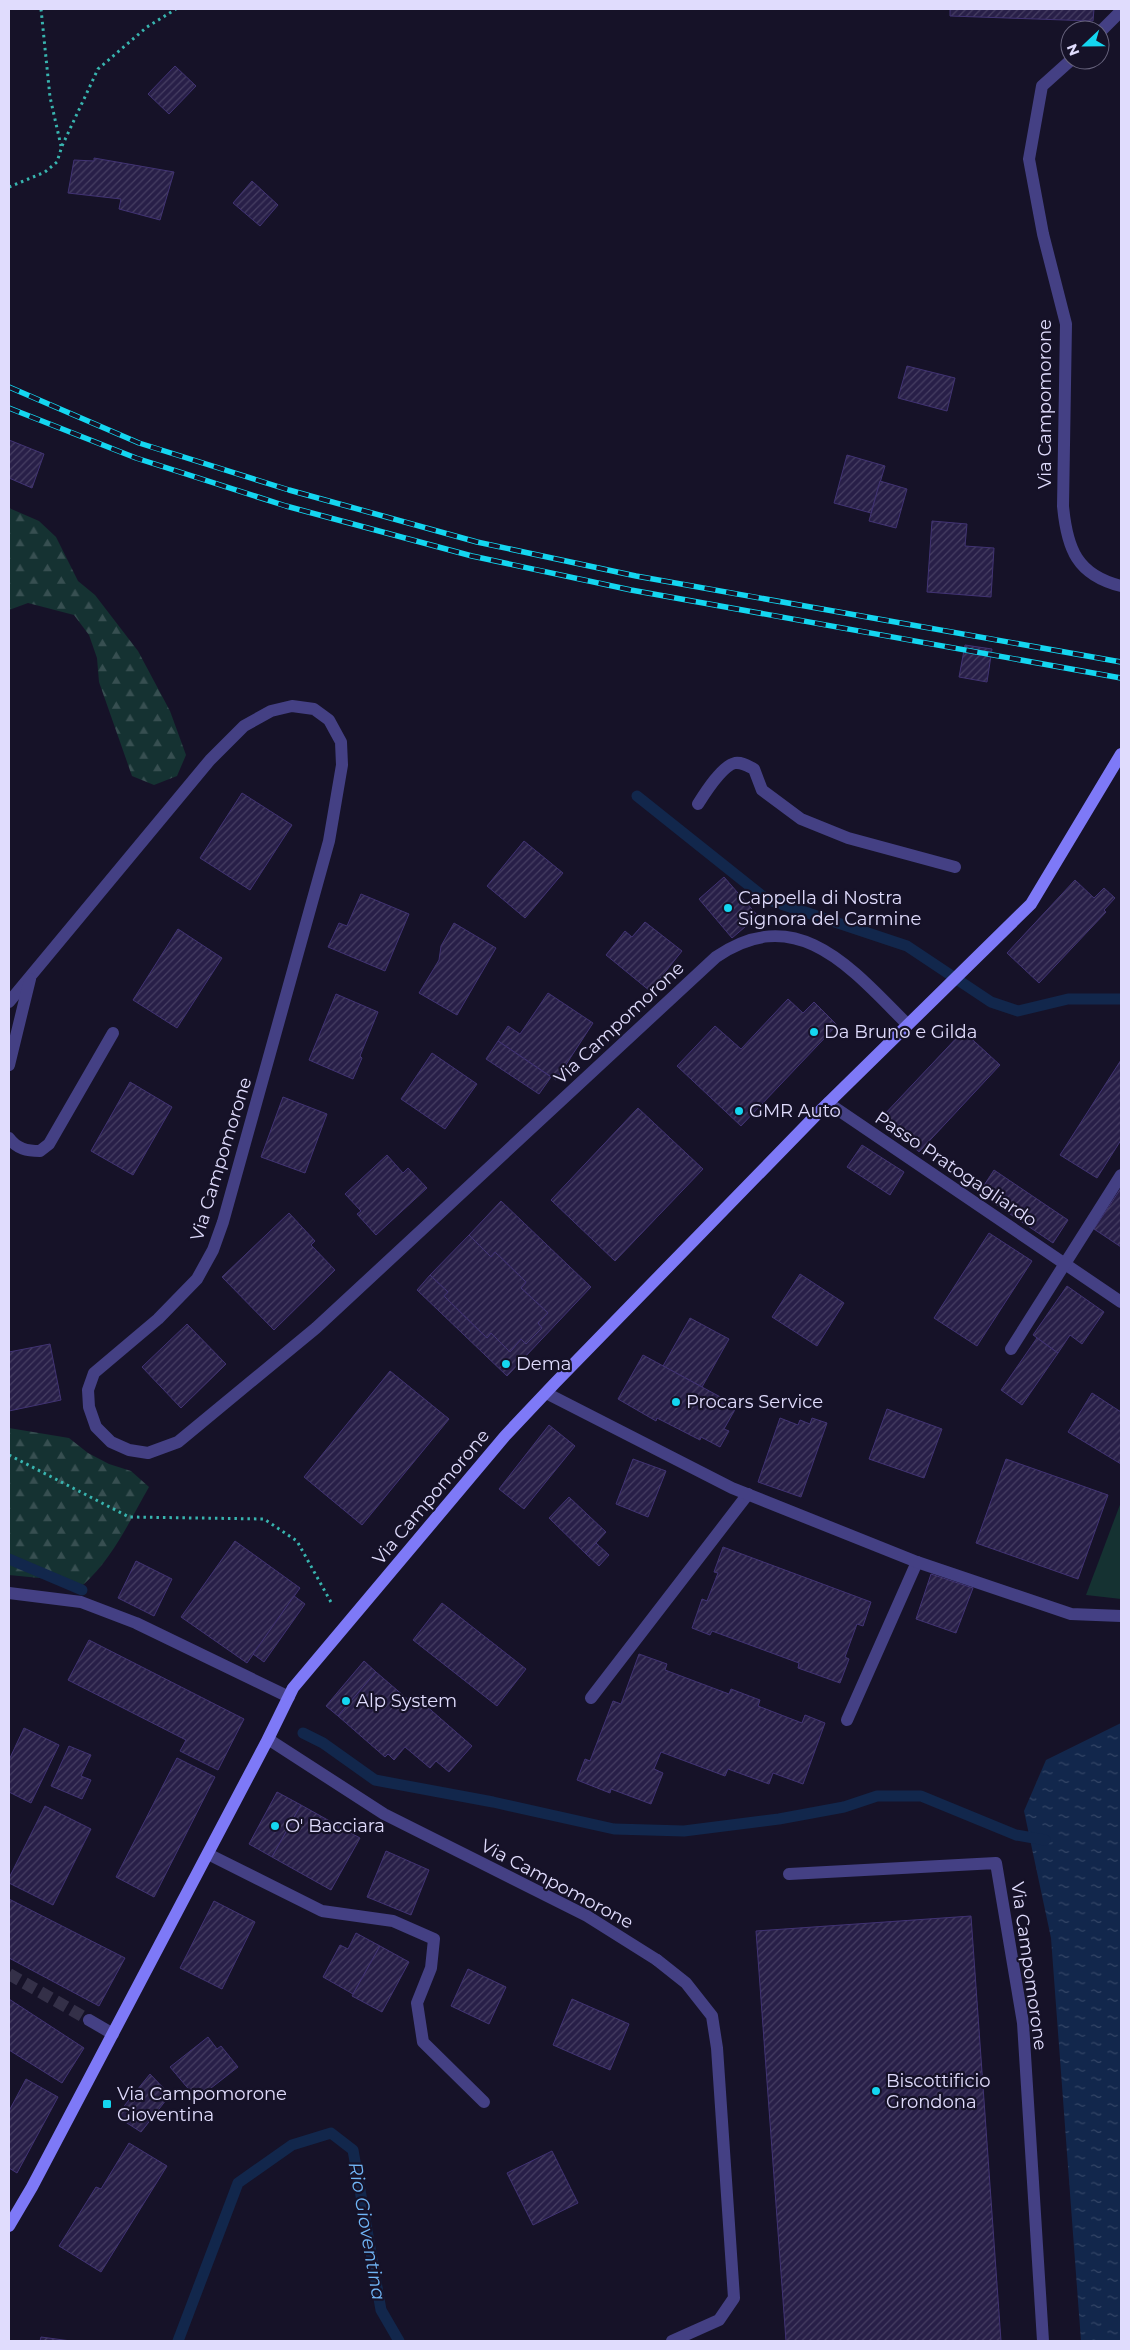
<svg xmlns="http://www.w3.org/2000/svg" width="1130" height="2350" viewBox="0 0 1130 2350" font-family="Montserrat,sans-serif">
	<style>
		.forest { fill: url(#forest-firs) }
		.park { fill: #153232 }
		.water { fill: url(#water-ripples) }
		.lines { fill: none; stroke-linecap: round; stroke-linejoin: round }
		.stream { stroke: #12274c; stroke-width: 11 }
		.building { fill: url(#building-hatch); stroke: #413373 }
		.street-tunnel { stroke: #343048; stroke-width: 12; stroke-dasharray: 12 6; stroke-linecap: butt }
		.path { stroke: #38b4af; stroke-width: 3; stroke-dasharray: 2.5 4; stroke-linecap: butt }
		.lane { stroke: #444084; stroke-width: 12 }
		.street { stroke: #444084; stroke-width: 12 }
		.secondary { stroke: #7e79f7; stroke-width: 12 }
		.rail-casing { stroke: #14d6f0; stroke-width: 5.5 }
		.rail { stroke: #161228; stroke-width: 4; stroke-dasharray: 11; stroke-linecap: butt }
		.poi-dot { fill: #14d6f0; stroke: #161228; stroke-width: 2 }
		.labels { text-anchor: middle; dominant-baseline: central; stroke-width: 4.5; stroke-linejoin: round; paint-order: stroke }
		.street-label { font-size: 18px; fill: #e0dcfd; stroke: #161228 }
		.poi-label { font-size: 18px; fill: #e0dcfd; stroke: #161228; text-anchor: start }
		.water-label { font-size: 19px; font-style: italic; fill: #70b5f6; stroke: #161228 }
	</style>
	<defs>
		<pattern id="forest-firs" width="22" height="20" patternUnits="userSpaceOnUse" patternTransform="scale(1.25)"><rect width="22" height="20" fill="#153232"/><path d="M5 1l3.5 6h-7zM16 11l3.5 6h-7z" fill="#374f51"/></pattern>
		<pattern id="water-ripples" width="26" height="14" patternUnits="userSpaceOnUse" patternTransform="scale(1.25)"><rect width="26" height="14" fill="#12274c"/><path d="M2 4q2-2 4 0t4 0M15 11q2-2 4 0t4 0" fill="none" stroke="#344667"/></pattern>
		<pattern id="building-hatch" width="6" height="6" patternUnits="userSpaceOnUse" patternTransform="scale(1.25)"><rect width="6" height="6" fill="#281f48"/><path d="M-1 1l2-2M0 6l6-6M5 7l2-2" fill="none" stroke="#473f63"/></pattern>
	</defs>
	<rect width="100%" height="100%" fill="#161228"/>
	<g class="forest">
		<path d="M9 508 39 521 56 537 78 581 95 595 138 651 170 711 186 755 177 776 154 785 132 776 99 682 97 658 89 635 74 615 28 603 9 610Z"/>
		<path d="M9 1428 69 1438 88 1453 109 1464 131 1471 149 1487C129 1522 113 1558 83 1585L60 1580 9 1575Z"/>
	</g>
	<path class="park" d="M1121 1502V1599L1086 1595Z"/>
	<path class="water" d="M1121 1723V2341H1081L1051 1938 1024 1811 1046 1760Z"/>
	<g class="lines">
		<g class="stream">
			<path d="M637 796 766 899 907 946 991 1002 1018 1011 1068 999H1121"/>
			<path d="M9 1559 82 1590"/>
			<path d="M303 1733 323 1743 375 1780 493 1802 614 1829 684 1831 779 1819 844 1807 877 1796H921L1016 1835 1045 1840"/>
			<path d="M178 2341 238 2183 292 2145 331 2133 353 2150 381 2310 399 2341"/>
		</g>
	</g>
	<g class="building">
		<path d="M950 9H1094L1093 21 950 16Z"/>
		<path d="M175 66 196 86 169 114 148 94Z"/>
		<path d="M94 158 174 172 160 220 119 209 121 199 68 193 74 160 94 161Z"/>
		<path d="M252 181 278 205 260 226 233 203Z"/>
		<path d="M907 366 955 378 947 411 898 398Z"/>
		<path d="M9 440 44 454 32 488 9 478Z"/>
		<path d="M847 455 885 466 871 513 834 503Z"/>
		<path d="M880 481 907 489 896 528 869 521Z"/>
		<path d="M932 521 967 524 965 546 994 548 991 597 927 592Z"/>
		<path d="M965 645 992 649 987 682 959 677Z"/>
		<path d="M242 793 292 825 250 890 200 858Z"/>
		<path d="M524 841 563 873 525 918 487 886Z"/>
		<path d="M724 877 758 916 732 938 699 899Z"/>
		<path d="M1075 880 1094 898 1104 888 1115 898 1104 910 1106 912 1039 983 1007 953Z"/>
		<path d="M361 894 409 914 385 971 328 947 339 923 347 926Z"/>
		<path d="M645 922 682 951 650 991 606 955 625 931 632 937Z"/>
		<path d="M454 923 496 948 457 1015 419 993 439 960 441 946Z"/>
		<path d="M178 929 222 958 177 1028 133 1000Z"/>
		<path d="M548 993 593 1023 556 1080 498 1041 508 1026 520 1034Z"/>
		<path d="M336 994 378 1012 360 1056 362 1058 353 1079 309 1060Z"/>
		<path d="M788 999 803 1013 814 1002 837 1025 741 1126 677 1066 715 1026 741 1049Z"/>
		<path d="M963 1031 1000 1065 919 1152 882 1117Z"/>
		<path d="M498 1041 551 1077 539 1094 486 1059Z"/>
		<path d="M432 1053 477 1084 445 1129 401 1099Z"/>
		<path d="M1121 1060V1140L1097 1178 1060 1155Z"/>
		<path d="M130 1082 172 1107 133 1175 91 1151Z"/>
		<path d="M283 1097 327 1114 305 1173 261 1157Z"/>
		<path d="M638 1108 703 1169 615 1261 551 1200Z"/>
		<path d="M862 1145 904 1172 890 1195 847 1167Z"/>
		<path d="M387 1155 403 1173 408 1168 427 1188 376 1235 357 1214 361 1211 345 1194Z"/>
		<path d="M994 1170 1068 1220 1053 1243 979 1193Z"/>
		<path d="M1121 1188V1247L1094 1229Z"/>
		<path d="M501 1201 591 1287 507 1376 417 1290 430 1275 448 1292 444 1296 487 1338 491 1333 510 1352 521 1339 526 1344 542 1328 538 1323 548 1313 521 1288 526 1282 495 1252 491 1257 469 1235Z"/>
		<path d="M289 1213 315 1241 311 1245 335 1270 274 1330 222 1277Z"/>
		<path d="M989 1233 1032 1261 977 1346 934 1318Z"/>
		<path d="M469 1235 491 1257 495 1252 526 1282 521 1288 548 1313 538 1323 542 1328 526 1344 521 1339 510 1352 491 1333 487 1338 444 1296 448 1292 430 1275Z"/>
		<path d="M800 1274 844 1303 817 1346 772 1317Z"/>
		<path d="M1067 1286 1104 1312 1082 1344 1070 1335 1058 1353 1033 1335Z"/>
		<path d="M690 1318 729 1339 702 1387 663 1366Z"/>
		<path d="M187 1324 226 1364 181 1408 142 1367Z"/>
		<path d="M1037 1338 1058 1353 1022 1405 1001 1390Z"/>
		<path d="M50 1344 61 1400 9 1411V1352Z"/>
		<path d="M643 1355 737 1406 724 1429 729 1431 720 1447 701 1437 700 1440 657 1418 656 1421 618 1399Z"/>
		<path d="M390 1371 449 1419 362 1525 304 1477Z"/>
		<path d="M1092 1393 1121 1412V1464L1068 1432Z"/>
		<path d="M887 1409 942 1429 924 1478 869 1459Z"/>
		<path d="M780 1418 798 1425 800 1420 810 1424 812 1418 827 1423 801 1497 758 1482Z"/>
		<path d="M549 1425 575 1446 524 1509 499 1489Z"/>
		<path d="M633 1459 666 1471 648 1517 616 1504Z"/>
		<path d="M1006 1459 1108 1495 1078 1579 976 1543Z"/>
		<path d="M569 1497 606 1532 586 1554 549 1518Z"/>
		<path d="M235 1541 300 1588 247 1663 181 1617Z"/>
		<path d="M596 1543 609 1555 599 1566 586 1554Z"/>
		<path d="M723 1547 871 1602 863 1626 857 1624 845 1657 849 1659 840 1683 798 1668 799 1663 712 1631 710 1635 692 1628 702 1599 707 1601 718 1573 714 1572Z"/>
		<path d="M136 1561 172 1579 154 1616 118 1598Z"/>
		<path d="M931 1574 973 1588 956 1633 916 1619Z"/>
		<path d="M294 1596 305 1604 264 1662 253 1654Z"/>
		<path d="M442 1603 526 1669 497 1706 413 1640Z"/>
		<path d="M89 1640 244 1719 218 1770 180 1751 186 1740 68 1680Z"/>
		<path d="M639 1654 667 1664 665 1670 729 1694 731 1689 760 1700 758 1706 802 1723 805 1715 825 1723 803 1784 773 1773 769 1784 728 1769 725 1776 661 1752 654 1769 663 1773 651 1804 611 1789 610 1793 577 1780 585 1759 590 1761 613 1701 621 1704Z"/>
		<path d="M364 1661 376 1672 338 1716 326 1706Z"/>
		<path d="M376 1672 419 1709 424 1704 472 1746 449 1772 436 1761 430 1768 405 1747 394 1760 388 1754 385 1757 338 1716Z"/>
		<path d="M24 1728 59 1745 31 1803 9 1792V1760Z"/>
		<path d="M69 1746 91 1755 81 1776 91 1780 82 1799 51 1786Z"/>
		<path d="M177 1758 215 1777 154 1897 116 1877Z"/>
		<path d="M277 1792 301 1805 272 1857 249 1844Z"/>
		<path d="M301 1805 360 1838 331 1890 272 1857Z"/>
		<path d="M45 1806 91 1829 53 1905 9 1883V1878Z"/>
		<path d="M386 1851 429 1870 411 1915 367 1897Z"/>
		<path d="M9 1899 125 1958 99 2006 9 1958Z"/>
		<path d="M214 1901 255 1922 222 1989 180 1968Z"/>
		<path d="M971 1916 1001 2341H786L756 1931Z"/>
		<path d="M356 1933 380 1946 353 1994 323 1977 340 1945 348 1949Z"/>
		<path d="M380 1946 409 1962 382 2012 352 1996Z"/>
		<path d="M468 1969 506 1987 489 2024 451 2006Z"/>
		<path d="M9 1999 84 2048 62 2083 9 2050Z"/>
		<path d="M572 1999 629 2024 610 2070 553 2045Z"/>
		<path d="M208 2037 217 2049 221 2046 238 2067 197 2099 170 2067Z"/>
		<path d="M150 2074 170 2095 141 2132 116 2116Z"/>
		<path d="M26 2079 58 2097 17 2173 9 2168V2111Z"/>
		<path d="M129 2143 167 2166 101 2272 59 2246 96 2187 101 2189Z"/>
		<path d="M552 2151 578 2203 533 2225 507 2173Z"/>
		<path d="M41 2337 71 2341H40Z"/>
	</g>
	<g class="lines">
		<path class="street-tunnel" d="M9 1974 89 2020"/>
		<g class="path">
			<path d="M41 9 50 97 61 146"/>
			<path d="M9 187 45 172 57 162 62 146 98 69 147 27 176 9"/>
			<path d="M9 1455 129 1517 264 1519 297 1541 332 1604"/>
		</g>
		<g class="lane">
			<path d="M698 804C705 793 722 766 735 763 742 762 748 766 754 769L762 790 801 819 848 838 955 867"/>
			<path d="M591 1698 748 1494"/>
			<path d="M847 1720 917 1562"/>
			<path d="M789 1874 996 1863 1023 2023 1043 2341"/>
			<path d="M657 1960 686 1983 712 2016 717 2048 734 2298 719 2320 672 2341"/>
		</g>
		<g class="street">
			<path d="M1100 32 1121 11"/>
			<path d="M1071 60 1042 86 1029 159 1043 234 1066 324 1063 506C1067 549 1077 575 1121 586"/>
			<path d="M9 1002 210 760 244 726 271 711 292 706 314 709 329 720 341 742 342 765 329 841 223 1222 213 1250 197 1279 158 1319 94 1373 88 1390 89 1407 96 1427 111 1442 129 1450 148 1453 178 1442 316 1328 716 957C797 901 852 969 907 1024"/>
			<path d="M9 1065 30 979"/>
			<path d="M828 1103 1121 1302"/>
			<path d="M9 1138C17 1149 27 1151 40 1151L49 1144 113 1033"/>
			<path d="M1011 1349 1121 1175"/>
			<path d="M546 1393 732 1488 917 1562 1071 1614 1121 1616"/>
			<path d="M9 1593 81 1602 136 1623 289 1697"/>
			<path d="M268 1739 384 1814 587 1916 657 1960"/>
			<path d="M208 1854 322 1911 393 1921 434 1939 431 1968 417 2003 423 2042 484 2102"/>
			<path d="M89 2020 113 2034"/>
		</g>
		<path class="secondary" d="M9 2226 32 2187 268 1739 293 1688 505 1436 555 1383 822 1109 1031 904 1121 754"/>
		<defs>
			<g id="rail">
				<path d="M9 387 139 443 289 490 477 542 636 576 1121 662"/>
				<path d="M9 408 136 458 286 506 472 556 631 590 1121 678"/>
			</g>
		</defs>
		<use href="#rail" class="rail-casing"/>
		<use href="#rail" class="rail"/>
	</g>
	<g class="poi-dot">
		<circle cx="728" cy="908" r="5"/>
		<circle cx="814" cy="1032" r="5"/>
		<circle cx="739" cy="1111" r="5"/>
		<circle cx="506" cy="1364" r="5"/>
		<circle cx="676" cy="1402" r="5"/>
		<circle cx="346" cy="1701" r="5"/>
		<circle cx="275" cy="1826" r="5"/>
		<circle cx="876" cy="2091" r="5"/>
		<rect x="102" y="2099" width="10" height="10" rx="2.5"/>
	</g>
	<g class="labels">
		<g class="street-label">
			<text transform="translate(1045 404) rotate(-90)">Via Campomorone</text>
			<text transform="translate(619 1023) rotate(-43)">Via Campomorone</text>
			<text transform="translate(221 1159) rotate(-73)">Via Campomorone</text>
			<text transform="translate(956 1169) rotate(34)">Passo Pratogagliardo</text>
			<text transform="translate(431 1497) rotate(-50)">Via Campomorone</text>
			<text transform="translate(557 1884) rotate(28)">Via Campomorone</text>
			<text transform="translate(1029 1966) rotate(82)">Via Campomorone</text>
		</g>
		<g class="poi-label">
			<text x="738" y="898">Cappella di Nostra<tspan x="738" dy="21">Signora del Carmine</tspan></text>
			<text x="824" y="1032">Da Bruno e Gilda</text>
			<text x="749" y="1111">GMR Auto</text>
			<text x="516" y="1364">Dema</text>
			<text x="686" y="1402">Procars Service</text>
			<text x="356" y="1701">Alp System</text>
			<text x="285" y="1826">O' Bacciara</text>
			<text x="886" y="2081">Biscottificio<tspan x="886" dy="21">Grondona</tspan></text>
			<text x="117" y="2094">Via Campomorone<tspan x="117" dy="21">Gioventina</tspan></text>
		</g>
		<g class="water-label">
			<text transform="translate(367 2231) rotate(80)">Rio Gioventina</text>
		</g>
	</g>
	<rect width="1130" height="2350" fill="none" stroke="#e0dcfd" stroke-width="20"/>
	<g transform="translate(1085 45) rotate(248)"><circle r="24" fill="#161228" stroke="#67637d"/>
	<path d="M0-4L9 19L0 12L-9 19Z" fill="#14d6f0"/>
	<text y="-8" font-size="14" font-weight="bold" text-anchor="middle" fill="#e0dcfd">N</text>
	</g>
</svg>
